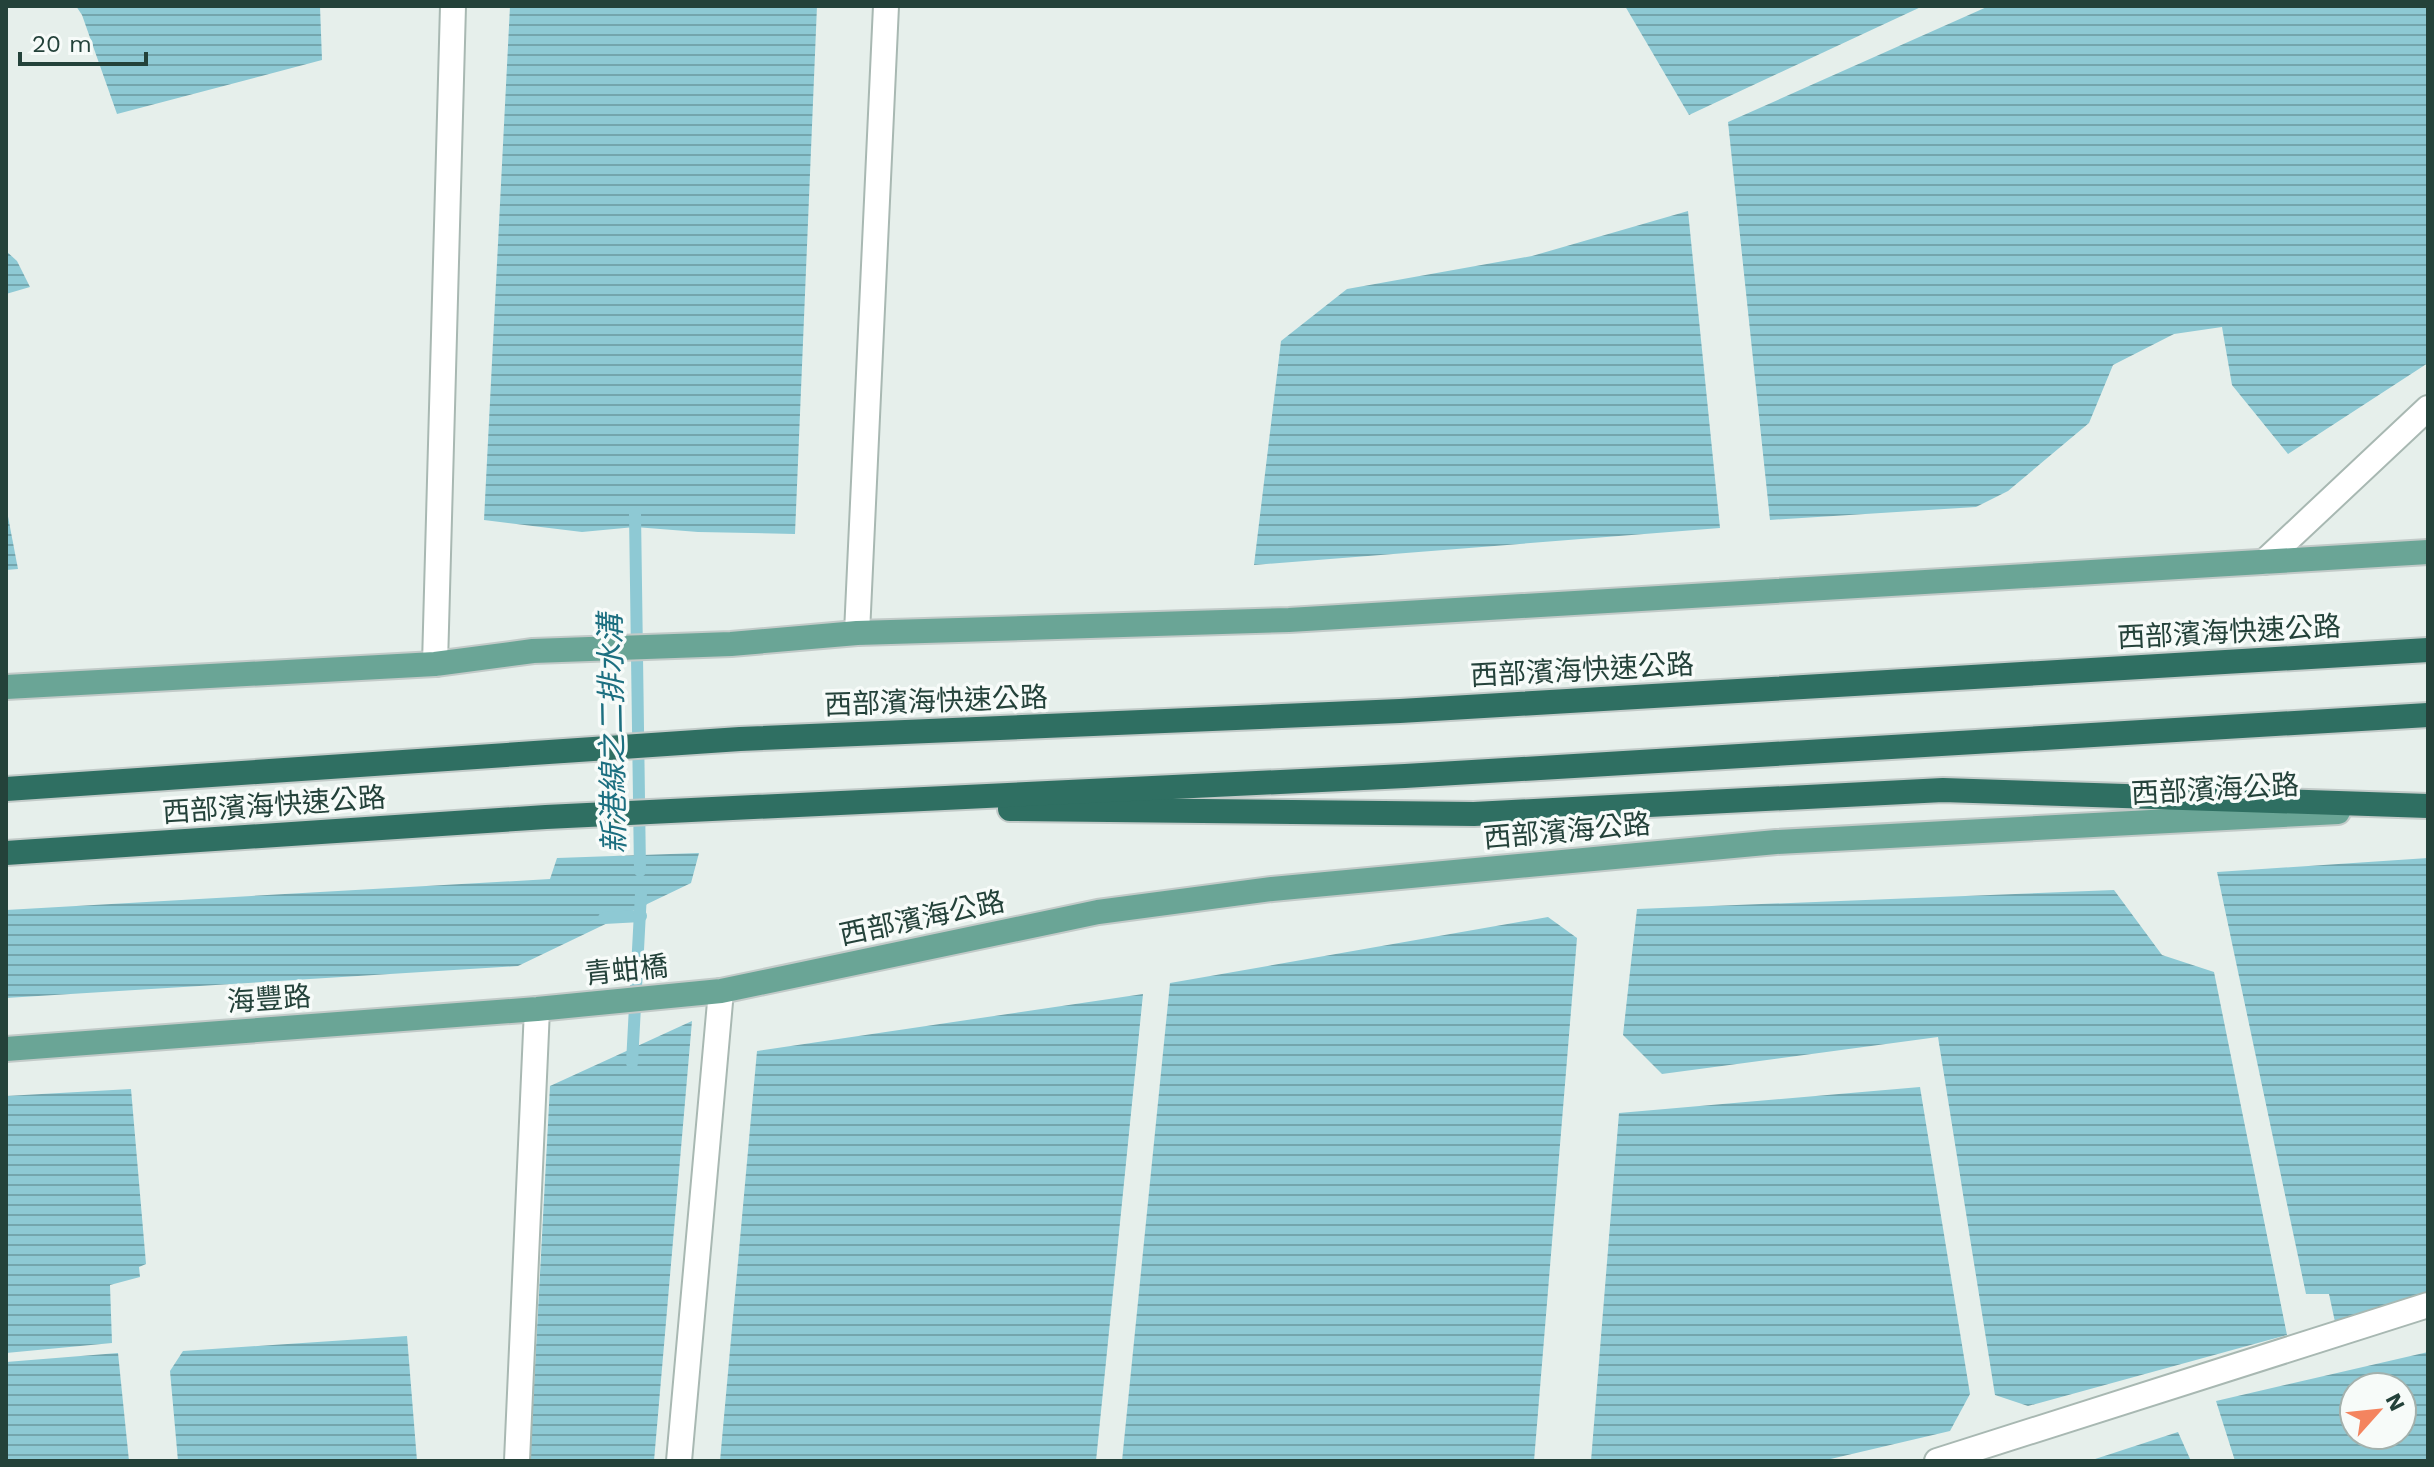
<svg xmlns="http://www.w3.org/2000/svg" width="2434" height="1467" viewBox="0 0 2434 1467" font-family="'Work Sans','Noto Sans TC',sans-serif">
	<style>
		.water { fill: url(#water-rules); fill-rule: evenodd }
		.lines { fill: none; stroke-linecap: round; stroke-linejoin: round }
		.stream { stroke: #8ec9d4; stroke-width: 12 }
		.minor-casing { stroke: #a8b8b2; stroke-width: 28 }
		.major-casing { stroke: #c2cac8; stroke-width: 28 }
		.highway-casing { stroke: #c2cac8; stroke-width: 28 }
		.minor { stroke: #fff; stroke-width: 24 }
		.major { stroke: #6aa596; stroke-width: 24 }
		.highway { stroke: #2f6f62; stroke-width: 24 }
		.labels { text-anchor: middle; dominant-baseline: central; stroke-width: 7; stroke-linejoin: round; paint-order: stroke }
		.street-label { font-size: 28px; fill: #24423a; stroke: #f7fbf9 }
		.water-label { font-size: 30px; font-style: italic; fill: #1c6f80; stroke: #f7fbf9 }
	</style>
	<defs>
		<pattern id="water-rules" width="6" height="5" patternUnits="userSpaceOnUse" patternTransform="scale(2)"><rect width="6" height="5" fill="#8ec9d4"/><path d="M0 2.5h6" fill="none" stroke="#74a5ad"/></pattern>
	</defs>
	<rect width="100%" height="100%" fill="#e6efeb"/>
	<g class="water">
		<path d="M76 6H320L322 60 117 114 82 15Z"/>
		<path d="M510 6H817L795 534 698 532 635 527 582 532 484 520Z"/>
		<path d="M1625 6H1923L1689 115Z"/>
		<path d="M1989 6H2428V363L2288 454 2232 385 2222 327 2174 334 2113 365 2089 423 2008 491 1976 507 1770 520 1728 122Z"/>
		<path d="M1688 211 1720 528 1254 565 1281 341 1347 289 1532 256Z"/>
		<path d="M6 251 17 261 30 287 6 294Z"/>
		<path d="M6 506 18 569 6 570Z"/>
		<path d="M699 853 691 883 518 966 6 998V910L550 879 557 858Z"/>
		<path d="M2428 858V1296L2335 1322 2329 1294H2306L2217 872Z"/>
		<path d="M2114 890 2162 955 2214 972 2287 1335 2028 1406 1995 1395 1938 1037 1662 1074 1623 1035 1637 909Z"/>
		<path d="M1548 917 1577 938 1534 1461H1122L1170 983Z"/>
		<path d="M1143 994 1096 1461H720L757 1051Z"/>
		<path d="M692 1021 654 1461H530L550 1086Z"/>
		<path d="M1920 1087 1970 1394 1950 1431 1822 1461H1591L1619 1113Z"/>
		<path d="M131 1089 146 1264 139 1267 140 1277 110 1285 112 1343 6 1353V1096Z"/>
		<path d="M407 1336 417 1461H178L170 1371 183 1351Z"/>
		<path d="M2428 1352V1461H2235L2216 1401ZM2354 1387H2402V1435H2354Z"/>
		<path d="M118 1353 129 1461H6V1362Z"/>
		<path d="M2178 1432 2191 1461H2089Z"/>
	</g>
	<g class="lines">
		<g class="stream">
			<path d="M635 513 640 871"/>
			<path d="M604 918 641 916"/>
			<path d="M632 1063 641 893"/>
		</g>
		<defs>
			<g id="minor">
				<path d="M2264 562 2428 408"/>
				<path d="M857 633 886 6"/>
				<path d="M435 664 453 6"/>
				<path d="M517 1461 537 1009"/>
				<path d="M679 1461 721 991"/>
				<path d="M1937 1461 2428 1305"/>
			</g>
			<g id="major">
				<path d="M6 687 435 664 533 651 731 644 857 633 1289 620 2428 552"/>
				<path d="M6 1049 537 1009 721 991 1098 912 1272 889 1776 842 2338 812"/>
			</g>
			<g id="highway">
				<path d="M6 789 740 739 1400 711 2428 650"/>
				<path d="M1010 809 1474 814 1943 790 2428 806"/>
				<path d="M6 853 546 817 1405 776 2428 715"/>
			</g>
		</defs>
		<use href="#minor" class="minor-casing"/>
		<use href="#major" class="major-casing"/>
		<use href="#highway" class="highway-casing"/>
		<use href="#minor" class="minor"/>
		<use href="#major" class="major"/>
		<use href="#highway" class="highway"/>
	</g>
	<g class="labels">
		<g class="street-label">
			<text transform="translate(2229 632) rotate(-3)">西部濱海快速公路</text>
			<text transform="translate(1582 670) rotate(-3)">西部濱海快速公路</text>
			<text transform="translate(936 701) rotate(-2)">西部濱海快速公路</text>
			<text transform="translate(2215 789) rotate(-3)">西部濱海公路</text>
			<text transform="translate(274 805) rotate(-4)">西部濱海快速公路</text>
			<text transform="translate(1567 831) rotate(-5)">西部濱海公路</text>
			<text transform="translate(922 918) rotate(-12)">西部濱海公路</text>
			<text transform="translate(626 970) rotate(-6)">青蚶橋</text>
			<text transform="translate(269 999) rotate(-4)">海豐路</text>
		</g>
		<g class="water-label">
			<text transform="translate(612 734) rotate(-91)">新港線之二排水溝</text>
		</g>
	</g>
	<rect width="2434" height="1467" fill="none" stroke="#24423a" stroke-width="16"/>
	<g transform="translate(2378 1411) rotate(63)"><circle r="38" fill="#f7fbf9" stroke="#a3b1ad" stroke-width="2"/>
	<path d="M0-6L14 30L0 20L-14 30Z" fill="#f4845f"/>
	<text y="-12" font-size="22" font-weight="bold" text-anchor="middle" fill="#24423a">N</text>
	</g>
	<path d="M20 52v12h126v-12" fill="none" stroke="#24423a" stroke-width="4"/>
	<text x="32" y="52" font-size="24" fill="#24423a" stroke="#f7fbf9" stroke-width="6" paint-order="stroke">20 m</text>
</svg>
